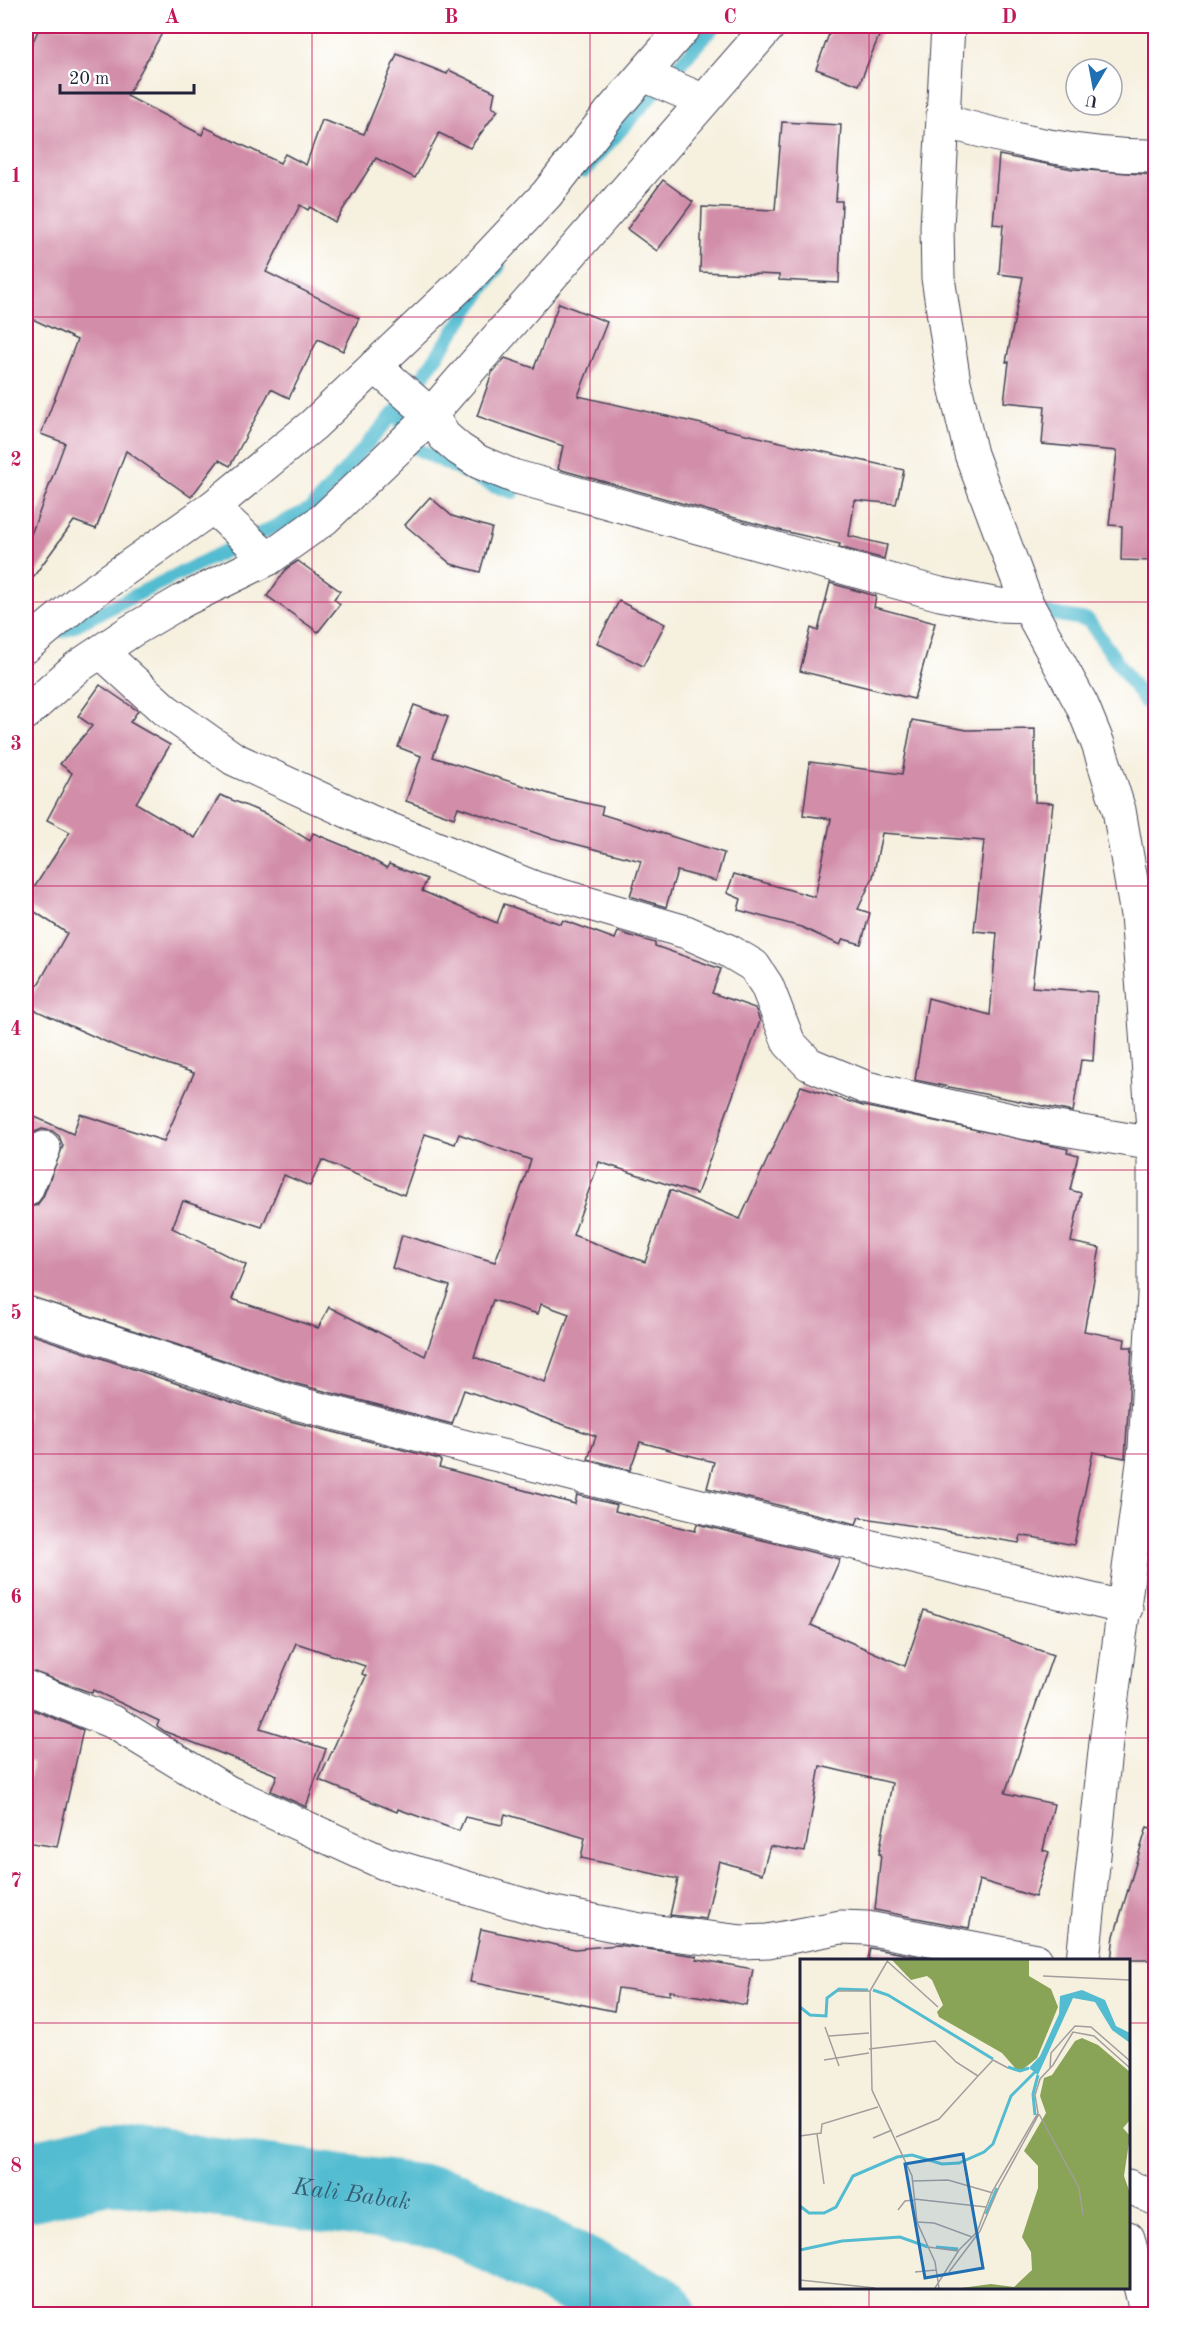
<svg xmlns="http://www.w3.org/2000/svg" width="1181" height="2340" viewBox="0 0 1181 2340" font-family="'Old Standard TT',serif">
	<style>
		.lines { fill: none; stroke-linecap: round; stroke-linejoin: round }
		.stream { stroke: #53bcd0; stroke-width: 14 }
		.river { stroke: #53bcd0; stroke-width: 80 }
		.building { fill: #d28da8; fill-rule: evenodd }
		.minor-casing { stroke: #424154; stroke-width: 35 }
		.minor { stroke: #fff; stroke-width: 33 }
		.grid { fill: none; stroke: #c2185b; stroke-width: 1.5; stroke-opacity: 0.55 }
		.labels { text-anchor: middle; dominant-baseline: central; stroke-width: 5; stroke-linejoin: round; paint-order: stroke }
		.water-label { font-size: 24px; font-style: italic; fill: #366077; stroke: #fff }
		.inset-river { fill: none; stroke: #53bcd0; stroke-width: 3 }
		.inset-road { fill: none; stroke: #a19e9d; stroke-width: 1.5 }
		.view { fill: #1f6fb2; fill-opacity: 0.15; stroke: #1f6fb2; stroke-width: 3 }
		.inset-edge { fill: none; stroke: #22223b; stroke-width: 3 }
		.neatline { fill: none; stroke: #c2185b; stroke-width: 2 }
		.grid-label { font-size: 20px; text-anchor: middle; font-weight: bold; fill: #c2185b }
	</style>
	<rect width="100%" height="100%" fill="#fff"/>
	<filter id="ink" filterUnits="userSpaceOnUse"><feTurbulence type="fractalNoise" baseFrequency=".0167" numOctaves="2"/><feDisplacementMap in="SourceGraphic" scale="12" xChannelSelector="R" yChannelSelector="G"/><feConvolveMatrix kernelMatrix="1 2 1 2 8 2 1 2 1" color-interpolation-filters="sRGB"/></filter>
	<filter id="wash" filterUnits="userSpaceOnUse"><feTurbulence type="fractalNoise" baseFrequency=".008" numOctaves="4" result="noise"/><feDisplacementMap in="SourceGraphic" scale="24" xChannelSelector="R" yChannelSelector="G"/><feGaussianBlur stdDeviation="1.35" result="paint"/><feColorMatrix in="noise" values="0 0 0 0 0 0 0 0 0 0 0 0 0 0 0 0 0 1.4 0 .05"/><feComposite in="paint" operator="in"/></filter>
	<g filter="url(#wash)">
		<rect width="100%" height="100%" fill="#f6f0df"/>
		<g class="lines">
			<g class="stream">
				<path d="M584 171 714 26"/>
				<path d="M408 398 399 440 493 486 513 492"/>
				<path d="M1034 611 1088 620 1145 702 1156 705"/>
				<path d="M63 631 312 508 409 396 499 266"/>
			</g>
			<path class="river" id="s1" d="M26 2182 110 2163 445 2208 656 2314"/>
		</g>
		<g id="blocks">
			<g class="building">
				<path d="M40 26H166L127 96 202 135 205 127 280 163 285 154 306 165 322 120 364 134 397 54 447 74 449 70 495 92 492 107 498 110 470 148 439 133 415 178 376 158 335 222 310 207 308 210 300 205 266 272 359 318 343 351 318 339 289 398 271 389 230 466 219 460 191 497 126 451 96 529 74 521 26 587V548L65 443 41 434 77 340 26 316V57Z"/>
				<path d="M832 26H883L859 85 816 69Z"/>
				<path d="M782 122 841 125 836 201H842L839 283 779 280V275L700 272 702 207 775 210Z"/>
				<path d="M999 155 1073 169 1155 175V561L1121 560 1122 526 1109 525 1117 451 1042 444 1045 406 1004 402 1009 362H1006L1023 277 999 274 1003 225 993 224Z"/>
				<path d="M663 180 693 202 657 251 627 229Z"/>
				<path d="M559 303 607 322 578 396 904 470 896 504 855 500 849 536 887 545 884 559 839 547 840 544 779 530 558 469 563 446 477 416 492 373 505 358 534 368Z"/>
				<path d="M430 497 452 516 492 528 480 572 451 564 405 525Z"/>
				<path d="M298 561 340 591 334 599 340 604 318 632 267 596 287 568Z"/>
				<path d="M830 583 876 596 874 607 935 623 914 699 800 671 811 628 818 631Z"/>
				<path d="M619 601 665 624 643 666 597 643Z"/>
				<path d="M100 685 138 711 130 722 170 745 136 803 195 838 220 795 266 814 310 841 313 833 354 850 387 868 389 864 427 879 422 891 497 923 504 904 561 924 563 920 615 939 618 932 655 943V946L721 969 712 993 755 1008 760 1021 697 1194 599 1162 573 1235 645 1262 670 1190 740 1219 801 1086 863 1106 1068 1149 1067 1152 1078 1155 1070 1190 1081 1193 1071 1242 1100 1248 1084 1331 1125 1339 1124 1347H1132L1125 1458 1093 1452 1074 1545 1021 1535 1019 1543 859 1517 856 1524 707 1488 714 1462 640 1442 630 1470 588 1459 596 1436 464 1390 452 1424 293 1383 26 1295V1208L37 1205 43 1197 63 1146 59 1136 52 1131 42 1129 32 1133 26 1144V1113L73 1134 80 1114 164 1141 194 1073 122 1049 26 1006 67 933 26 906V900L70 832 47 820 72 773 60 764 92 726 78 716ZM425 1134 455 1144 459 1134 531 1160 495 1262 402 1235 392 1268 450 1286 425 1356 329 1307 318 1328 232 1299 246 1265 172 1228 183 1201 262 1227 284 1175 310 1186 322 1160 404 1195ZM493 1300 538 1314 541 1304 569 1314 545 1382 474 1357Z"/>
				<path d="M414 705 448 717 433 757 559 797 603 807 601 814 724 853 716 881 677 871 666 907 630 896 641 861 548 837 458 807 454 818 406 801 421 756 398 747Z"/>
				<path d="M912 720 967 730 1035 729V802L1053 803 1032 987 1097 992 1093 1061 1081 1060 1073 1112 915 1080 928 998 990 1015 997 933 974 931 984 841 882 833 873 877 858 909 870 913 861 944 843 939 840 945 801 927 738 910 741 899 727 893 734 874 815 897 831 819 803 815 810 762 902 774Z"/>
				<path d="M30 1334 282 1419 439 1459 441 1461 439 1467 575 1504 577 1495 617 1505 615 1511 695 1531 697 1524 840 1559 811 1625 905 1666 924 1610 1053 1655 1005 1793 1054 1804 1043 1850 1049 1852 1035 1897 979 1880 969 1928 875 1910 881 1854H879L892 1783 820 1766 805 1852 770 1846 762 1874 719 1861 706 1919 670 1915 678 1879 581 1858 585 1838 505 1814 502 1825 465 1817 459 1831 398 1809 397 1812 319 1780 366 1676 362 1674 365 1666 296 1643 260 1728 326 1749 306 1807 271 1791 277 1775 166 1732 157 1726 159 1721 93 1690 92 1693 26 1669V1345Z"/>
				<path d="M26 1707 83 1730 57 1847 26 1842V1805L32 1763 26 1761Z"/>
				<path d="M1147 1827 1155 1829V1934L1153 1960H1111L1114 1936Z"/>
				<path d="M481 1929 575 1949 618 1945 697 1956V1959L753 1969 746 2005 670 1991V1995L618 1988 614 2011 470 1982Z"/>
				<path d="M870 1948 938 1960H868Z"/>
			</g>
		</g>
	</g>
	<g filter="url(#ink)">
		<use href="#blocks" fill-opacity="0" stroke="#424154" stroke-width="1.5"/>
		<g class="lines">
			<defs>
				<g id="minor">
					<path d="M948 26 937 227 938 278 954 382 971 454 1028 606 1082 705 1098 744 1119 810 1137 915 1144 1004 1154 1144V1295L1145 1448 1106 1742 1083 1960"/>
					<path d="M644 75 702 100"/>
					<path d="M944 121C1013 140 1084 157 1156 156"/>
					<path d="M375 366 431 415 444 436 459 449 479 462 513 476 940 594 999 605 1028 606"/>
					<path d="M213 507 268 559"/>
					<path d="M26 646 80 601 213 507 313 425 468 278 547 194 609 114 685 26"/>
					<path d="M101 652 165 710 234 759 369 821 535 888 686 932 729 951 754 966 767 986 789 1043 809 1064 867 1088 1021 1122 1154 1144"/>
					<path d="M26 713 76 668 131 631 184 600 268 559 324 519 419 428 769 26"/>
					<path d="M26 1190 44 1148"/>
					<path d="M26 1313 288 1401 622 1487 1126 1608"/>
					<path d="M26 1687 115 1723 228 1792 384 1863 544 1911 640 1930 741 1942 768 1941 841 1927 867 1928 1036 1960"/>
					<path d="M1128 2186 1156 2199"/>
					<path d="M1128 2238 1147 2314"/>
				</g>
			</defs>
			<use href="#minor" class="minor-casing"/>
			<use href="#minor" class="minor"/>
		</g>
	</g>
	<path class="grid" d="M312 26V2314M590 26V2314M869 26V1960M26 317H1156M26 602H1156M26 886H1156M26 1170H1156M26 1454H1156M26 1738H1156M26 2023H802M1128 2023H1156M869 2288V2314"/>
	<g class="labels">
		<g class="water-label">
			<text stroke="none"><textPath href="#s1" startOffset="330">Kali Babak</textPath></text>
		</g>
	</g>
	<g transform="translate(800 1959)">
		<rect width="330" height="330" fill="#f6f0df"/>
		<path d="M92 1H229V17L251 30 258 48 237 99 222 111 216 110 202 94 139 58 137 53 143 46 132 21 127 17 111 21ZM282 79 298 86 330 113V161L323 169 330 177 324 217 330 234V329H161L191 325 214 328 232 311 231 293 222 278 238 229V207L224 192 246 154 240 137 244 119 252 116 275 82Z" fill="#89a456"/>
		<path d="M282 31 305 41 316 67 330 74V84L312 71 295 43 273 39 238 116 229 109 240 97 259 55 260 37Z" fill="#53bcd0"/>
		<path class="inset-river" d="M73 31 88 36 193 100M0 48 10 56 26 57 27 39 39 30 68 31M208 108 220 112 229 109M235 156 233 135 238 116M0 247 9 254H24L36 248 53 217 97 198 112 196 142 205 159 204 184 193 193 185 211 137 236 112M186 255 197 229M136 288 158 290M0 291 42 282 100 278 128 288"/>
		<path class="inset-road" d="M88 1 70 32 72 131 112 217 117 263 135 303 139 329M87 2 138 48M243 17 330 21M38 32H70M25 68 39 107M29 77 69 74M69 90 135 82 156 103 178 117 139 160 96 178M24 101 69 94M250 109 251 94 275 67 291 68 330 102M178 117 193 101 208 109M239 155 279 229 283 256M17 175 24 225M0 177 21 174 22 165 78 148M73 179 92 171M113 222 148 221 193 234M114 240 186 248M98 251 105 242 114 241M117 263 134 264 172 278M128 288 158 292M115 313 136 311M149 313 180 272 199 228 239 155M0 321 75 329M135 329 159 291 177 273 192 233 238 154 235 136 240 120 253 106 273 73 294 77 330 109"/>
		<path class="view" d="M163 195 183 309 125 319 105 205Z"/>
		<rect width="330" height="330" class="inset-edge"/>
	</g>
	<rect width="1181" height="2340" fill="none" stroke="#fff" stroke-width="66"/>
	<g transform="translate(1094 87) rotate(190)"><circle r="28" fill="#ffffff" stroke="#a7a7b1" stroke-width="1.5"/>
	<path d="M0-4.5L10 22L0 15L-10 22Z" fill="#1f6fb2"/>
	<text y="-9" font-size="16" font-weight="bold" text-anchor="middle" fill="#22223b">U</text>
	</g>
	<path d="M60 84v9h134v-9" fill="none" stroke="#22223b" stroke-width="3"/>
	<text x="69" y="84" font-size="18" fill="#22223b" stroke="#ffffff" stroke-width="4.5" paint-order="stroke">20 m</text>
	<rect x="33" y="33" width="1115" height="2274" class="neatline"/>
	<g class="grid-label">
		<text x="172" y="23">A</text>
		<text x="451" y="23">B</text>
		<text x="730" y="23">C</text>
		<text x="1009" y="23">D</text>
		<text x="16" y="182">1</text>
		<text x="16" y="466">2</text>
		<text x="16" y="750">3</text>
		<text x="16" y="1035">4</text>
		<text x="16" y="1319">5</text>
		<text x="16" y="1603">6</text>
		<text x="16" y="1887">7</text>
		<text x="16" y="2172">8</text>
	</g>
</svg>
